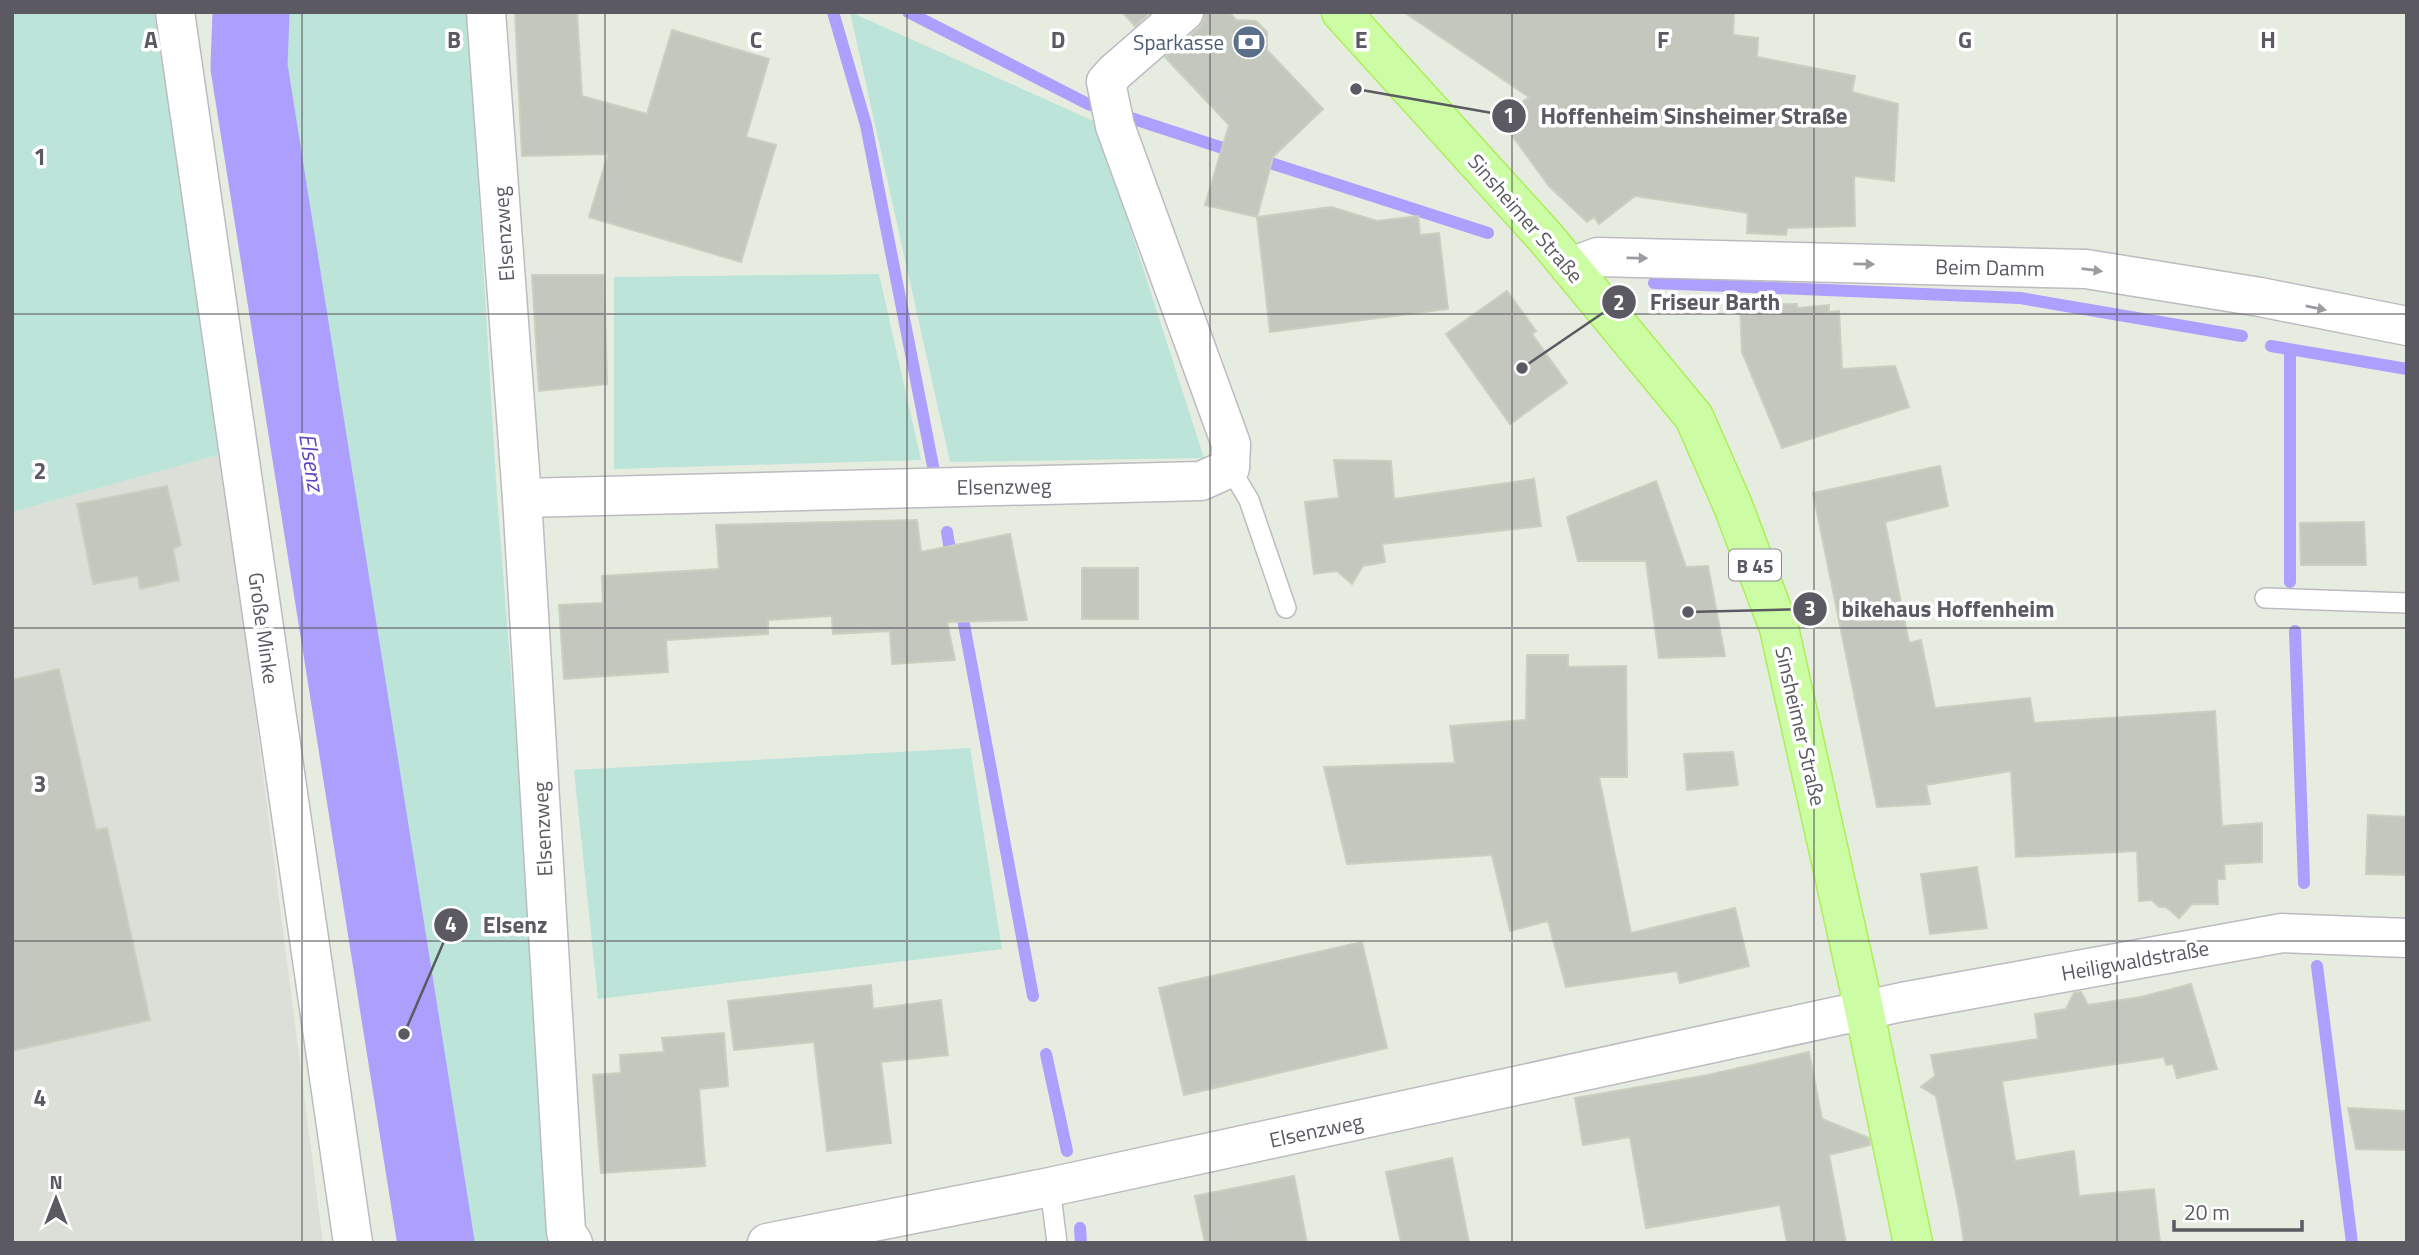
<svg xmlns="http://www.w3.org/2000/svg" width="2419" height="1255" viewBox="0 0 2419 1255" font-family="'Titillium Web',sans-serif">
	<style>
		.industrial { fill: #dcdfd8 }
		.green { fill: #bde4d9 }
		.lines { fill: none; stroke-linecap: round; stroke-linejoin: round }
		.stream { stroke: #ad9ffd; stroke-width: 12 }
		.river { stroke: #ad9ffd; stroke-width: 77 }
		.building { fill: #c3c7bd; stroke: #c9d0bf; stroke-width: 2 }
		.service-casing { stroke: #bdbbc2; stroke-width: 22 }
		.minor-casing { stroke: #bdbbc2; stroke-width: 41 }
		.primary-casing { stroke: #adee58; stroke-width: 41 }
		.service { stroke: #fff; stroke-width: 19 }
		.minor { stroke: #fff; stroke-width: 38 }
		.primary { stroke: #ccfda4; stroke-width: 38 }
		.oneway { fill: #9d9ba0 }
		.grid { fill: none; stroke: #5b5961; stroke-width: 2; stroke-opacity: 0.55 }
		.labels { text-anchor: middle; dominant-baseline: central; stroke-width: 7; stroke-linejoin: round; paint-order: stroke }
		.shield { fill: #fff; stroke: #8c8b90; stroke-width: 2 }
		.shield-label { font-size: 19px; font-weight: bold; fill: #5b5961 }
		.service-label { font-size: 21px; fill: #4e5e75; stroke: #fff; text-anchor: end }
		.street-label { font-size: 21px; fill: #5b5961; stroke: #fff }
		.water-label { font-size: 23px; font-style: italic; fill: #5f43bf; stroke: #fff }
		.grid-label { font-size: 23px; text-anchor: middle; font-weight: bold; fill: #5b5961; stroke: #fff; stroke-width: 7; stroke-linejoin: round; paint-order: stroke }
		.leader { fill: none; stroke: #5b5961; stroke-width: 2.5 }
		.callout-dot { fill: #5b5961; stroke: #fff; stroke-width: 2.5 }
		.mark-label { font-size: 21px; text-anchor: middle; font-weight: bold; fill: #fff }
		.callout-label { font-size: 23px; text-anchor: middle; font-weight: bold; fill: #5b5961; stroke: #fff; stroke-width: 7; stroke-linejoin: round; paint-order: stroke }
	</style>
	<rect width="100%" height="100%" fill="#e6ece0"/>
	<path class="industrial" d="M222 454 323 1243H12V512Z"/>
	<g class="green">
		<path d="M12 12H154L222 454 12 512Z"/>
		<path d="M271 12H468L497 496 556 1243H458L342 467 263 71Z"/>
		<path d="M850 12 1096 122 1204 458 950 462Z"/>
		<path d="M879 274 921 460 614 469V277Z"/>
		<path d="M970 748 1002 949 598 999 574 770Z"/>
	</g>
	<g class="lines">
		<g class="stream">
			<path d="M833 12 866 125 933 466"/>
			<path d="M908 12 1088 104 1238 153"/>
			<path d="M1255 158 1488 233"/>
			<path d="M1654 283 2020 298 2242 336"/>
			<path d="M2271 346 2407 369"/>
			<path d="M2290 350V582"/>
			<path d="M947 532 952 562"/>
			<path d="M961 608 1033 996"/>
			<path d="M2295 631 2304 883"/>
			<path d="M2317 966 2352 1243"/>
			<path d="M1046 1054 1067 1151"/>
			<path d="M1080 1228 1081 1243"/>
		</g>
		<path class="river" d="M251 12 249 67 436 1243"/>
	</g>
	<g class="building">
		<path d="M515 12H577L582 96 647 114 672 30 769 59 746 137 776 145 741 262 589 217 608 154 522 156Z"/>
		<path d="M1122 12H1150L1135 26Z"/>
		<path d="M1205 12H1229L1236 20 1256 21 1267 32V50L1323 109 1273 157 1257 217 1205 205 1229 125 1165 57 1199 28 1204 20Z"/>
		<path d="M1404 12H1734L1733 35 1758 38 1757 57 1855 76 1852 92 1898 104 1894 181 1854 176 1855 226 1787 228 1786 235 1747 233 1748 213 1635 196 1599 224 1594 217 1587 222 1549 186 1500 119 1529 97Z"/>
		<path d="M1331 207 1377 221 1418 216 1420 235 1439 233 1448 309 1270 332 1257 217Z"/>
		<path d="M532 275H604L607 384 539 391Z"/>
		<path d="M1507 291 1536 331 1532 334 1567 383 1510 424 1446 334Z"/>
		<path d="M1797 304V308L1829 305V312L1839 311 1842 369 1895 366 1909 407 1782 448 1742 352 1740 305Z"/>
		<path d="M1334 460 1391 461 1394 499 1534 479 1541 526 1382 544 1385 562 1363 566 1352 584 1337 571 1314 574 1305 502 1339 498Z"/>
		<path d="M1940 466 1948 506 1885 522 1909 643 1921 640 1935 708 2030 698 2034 723 2215 711 2222 826 2262 823V862L2224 864 2225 879H2217L2218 904H2192L2179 918 2166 907H2159L2152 900 2139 901 2137 851 2016 857 2011 771 1926 785 1930 804 1877 807 1813 493Z"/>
		<path d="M1656 481 1686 567 1708 566 1725 656 1659 658 1646 561H1578L1567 517Z"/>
		<path d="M167 486 181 545 173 549 179 580 140 589 138 576 93 584 77 504Z"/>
		<path d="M917 520 921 552 1010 534 1027 620 947 622 955 660 892 664 890 631 833 634 832 616 768 620V634L666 640 668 672 564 679 559 605 603 603 602 576 719 569 716 525Z"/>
		<path d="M2364 522 2366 565H2301L2300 523Z"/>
		<rect x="1082" y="568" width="56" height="51"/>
		<path d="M1527 655H1568V667L1626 666 1627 777H1599L1631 933 1735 908 1749 966 1680 983 1677 971 1566 987 1548 921 1510 931 1492 855 1347 864 1324 767 1455 763 1450 726 1526 720Z"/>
		<path d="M59 669 96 830 107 828 150 1020 12 1051V680Z"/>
		<path d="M1733 752 1738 785 1687 790 1684 754Z"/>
		<path d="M2368 815 2407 817V875L2366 874Z"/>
		<path d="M1977 867 1987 928 1930 934 1921 874Z"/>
		<path d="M1362 942 1387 1048 1184 1095 1159 988Z"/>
		<path d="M2191 984 2217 1069 2177 1078 2173 1064 2166 1065 2164 1057 2002 1081 2015 1161 2074 1151 2079 1196 2154 1189 2160 1243H1964L1959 1209 1936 1096 1921 1087 1935 1076 1931 1055 2038 1039 2035 1014 2066 1009 2074 993 2081 992 2088 1005 2141 997Z"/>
		<path d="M871 985 873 1009 941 1000 948 1055 881 1062 891 1143 827 1151 814 1042 734 1050 728 1001Z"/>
		<path d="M724 1033 728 1086 699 1089 705 1166 601 1173 593 1075 621 1073 620 1055 664 1052 662 1038Z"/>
		<path d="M1809 1052 1822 1119 1869 1138 1870 1145 1829 1155 1846 1243H1787L1780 1205 1646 1228 1630 1137 1583 1145 1575 1098 1708 1075Z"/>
		<path d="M2348 1108 2407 1111V1150L2356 1149Z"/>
		<path d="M1452 1158 1469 1243H1401L1386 1172Z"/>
		<path d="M1294 1176 1307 1243H1205L1195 1196Z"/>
	</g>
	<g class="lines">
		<defs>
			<g id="service">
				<path d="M1230 468 1249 500 1286 608"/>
				<path d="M2265 598 2407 603"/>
				<path d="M1050 1187 1057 1243"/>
			</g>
			<g id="minor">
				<path d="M175 12 353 1243"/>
				<path d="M486 12 522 498 566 1232 573 1243"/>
				<path d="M1570 267 1598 257 2086 269 2260 297 2407 326"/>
				<path d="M522 498 1201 481 1230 468 1231 444 1115 126 1106 82 1115 72 1184 12"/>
				<path d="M767 1243 1050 1187 1902 1002 2282 933 2407 938"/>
			</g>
			<path id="primary" d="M1341 12 1546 238 1694 417 1733 506 1779 628 1864 1009 1913 1243"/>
		</defs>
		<use href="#service" class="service-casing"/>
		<use href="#minor" class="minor-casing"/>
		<use href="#primary" class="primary-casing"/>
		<use href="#service" class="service"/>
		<use href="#minor" class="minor"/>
		<use href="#primary" class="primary"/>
	</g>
	<defs><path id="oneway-solid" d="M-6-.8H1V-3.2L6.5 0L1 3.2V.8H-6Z" transform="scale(1.75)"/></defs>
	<g class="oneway">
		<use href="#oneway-solid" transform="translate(1637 258) rotate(1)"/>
		<use href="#oneway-solid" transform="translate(1864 264) rotate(1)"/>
		<use href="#oneway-solid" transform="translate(2092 270) rotate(7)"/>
		<use href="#oneway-solid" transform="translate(2316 308) rotate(11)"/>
	</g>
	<path class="grid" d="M302 12V1243M605 12V1243M907 12V1243M1210 12V1243M1512 12V1243M1814 12V1243M2117 12V1243M12 314H2407M12 628H2407M12 941H2407"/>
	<defs>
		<symbol id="bank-disc" viewBox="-11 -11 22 22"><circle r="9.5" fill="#5c6f8a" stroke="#fff"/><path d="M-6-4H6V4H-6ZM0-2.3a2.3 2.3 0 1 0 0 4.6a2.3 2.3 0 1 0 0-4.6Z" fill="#fff"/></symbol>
	</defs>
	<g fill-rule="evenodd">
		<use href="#bank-disc" x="1230" y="23" width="38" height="38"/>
	</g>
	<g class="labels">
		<rect class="shield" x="1729" y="549.5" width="52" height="31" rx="5"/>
		<g class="shield-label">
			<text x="1755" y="565">B 45</text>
		</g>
		<g class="service-label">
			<text x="1224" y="42">Sparkasse</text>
		</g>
		<g class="street-label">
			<text transform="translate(1526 218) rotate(49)">Sinsheimer Straße</text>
			<text transform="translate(503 234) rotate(-94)">Elsenzweg</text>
			<text transform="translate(1990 267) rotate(1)">Beim Damm</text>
			<text transform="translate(1004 486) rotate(-1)">Elsenzweg</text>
			<text transform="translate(264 628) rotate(82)">Große Minke</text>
			<text transform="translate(1801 726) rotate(77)">Sinsheimer Straße</text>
			<text transform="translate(542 829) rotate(-93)">Elsenzweg</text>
			<text transform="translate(2135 960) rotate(-10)">Heiligwaldstraße</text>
			<text transform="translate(1316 1130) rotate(-12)">Elsenzweg</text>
		</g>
		<g class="water-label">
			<text transform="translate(312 462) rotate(81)">Elsenz</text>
		</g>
	</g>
	<g class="grid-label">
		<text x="151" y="48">A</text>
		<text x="454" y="48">B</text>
		<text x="756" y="48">C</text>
		<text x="1058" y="48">D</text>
		<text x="1361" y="48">E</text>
		<text x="1663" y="48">F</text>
		<text x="1965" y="48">G</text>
		<text x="2268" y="48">H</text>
		<text x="40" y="165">1</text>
		<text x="40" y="479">2</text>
		<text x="40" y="792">3</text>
		<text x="40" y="1106">4</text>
	</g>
	<path class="leader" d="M1356 89L1509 116M1522 368L1619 302M1688 612L1810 609M404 1034L451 925"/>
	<g class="callout-dot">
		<circle cx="1356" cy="89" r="7"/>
		<circle cx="1522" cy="368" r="7"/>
		<circle cx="1688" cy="612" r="7"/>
		<circle cx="404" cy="1034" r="7"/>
		<circle cx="1509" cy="116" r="18"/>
		<circle cx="1619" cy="302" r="18"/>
		<circle cx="1810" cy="609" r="18"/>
		<circle cx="451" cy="925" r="18"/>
	</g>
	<g class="mark-label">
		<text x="1509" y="123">1</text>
		<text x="1619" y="310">2</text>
		<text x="1810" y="616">3</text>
		<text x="451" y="932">4</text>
	</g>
	<g class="callout-label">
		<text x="1694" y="124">Hoffenheim Sinsheimer Straße</text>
		<text x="1715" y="310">Friseur Barth</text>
		<text x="1948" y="617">bikehaus Hoffenheim</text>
		<text x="515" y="933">Elsenz</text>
	</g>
	<rect width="2419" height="1255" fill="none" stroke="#5b5961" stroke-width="28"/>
	<g transform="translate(56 1199)" stroke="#ffffff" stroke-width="5" paint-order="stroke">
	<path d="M0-5L12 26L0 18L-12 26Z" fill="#5b5961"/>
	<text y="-10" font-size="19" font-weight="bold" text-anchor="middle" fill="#5b5961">N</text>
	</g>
	<path d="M2174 1220v10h128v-10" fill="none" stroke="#5b5961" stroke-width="3.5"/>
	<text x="2184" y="1220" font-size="21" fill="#5b5961" stroke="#ffffff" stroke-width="5" paint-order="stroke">20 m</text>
</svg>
